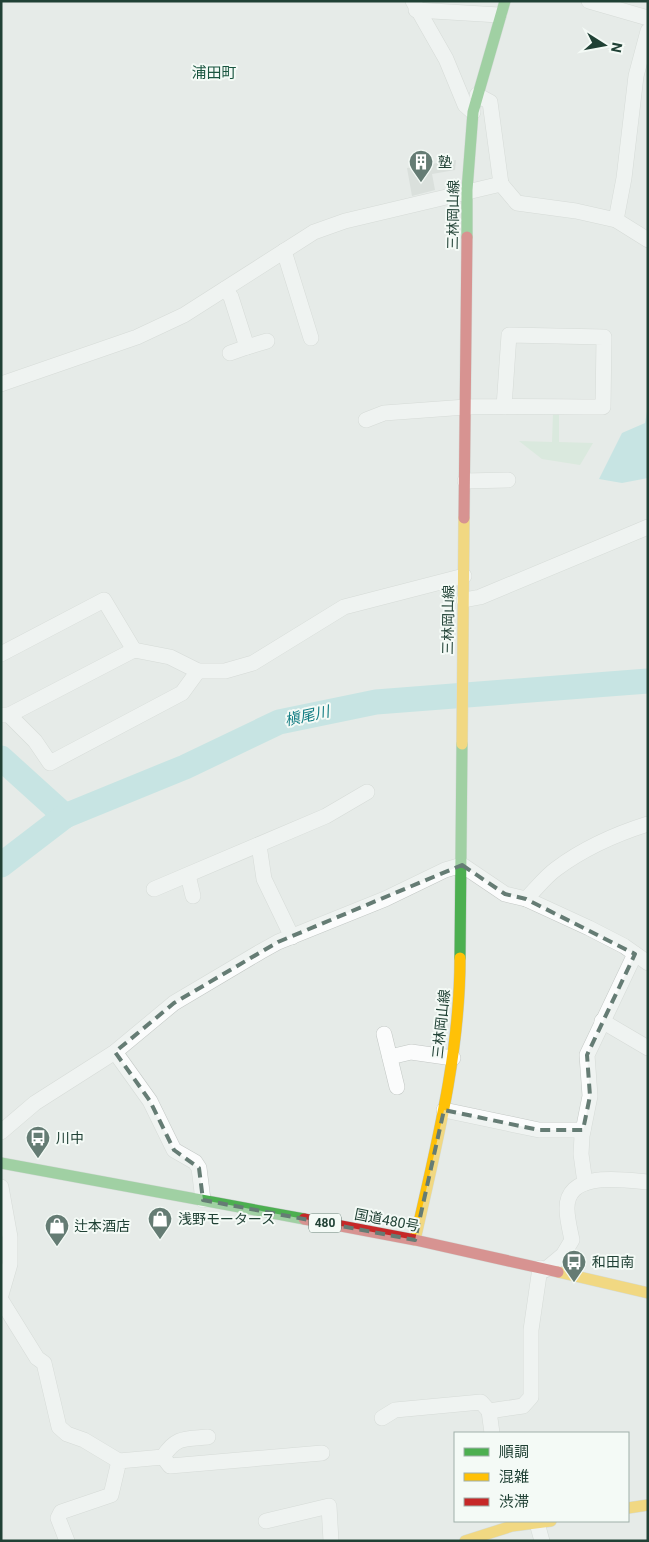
<svg xmlns="http://www.w3.org/2000/svg" width="649" height="1542" viewBox="0 0 649 1542" font-family="Roboto,'Noto Sans JP',sans-serif">
	<style>
		.green { fill: #cde6d2 }
		.water { fill: #a2dcdd }
		.lines { fill: none; stroke-linecap: round; stroke-linejoin: round }
		.river { stroke: #a2dcdd; stroke-width: 25 }
		.building { fill: #ccd2cf }
		.street-casing { stroke: #c3c8c5; stroke-width: 16 }
		.fast-casing { stroke: #c1c9c5; stroke-width: 12 }
		.slow-casing { stroke: #c1c9c5; stroke-width: 12 }
		.jam-casing { stroke: #c1c9c5; stroke-width: 12 }
		.street { stroke: #fbfcfc; stroke-width: 15 }
		.fast { stroke: #4caf50; stroke-width: 11 }
		.slow { stroke: #ffc107; stroke-width: 11 }
		.jam { stroke: #c62828; stroke-width: 11 }
		.marked { fill: none; stroke: #657c74; stroke-width: 4; stroke-dasharray: 10 6; stroke-linejoin: round }
		.labels { text-anchor: middle; dominant-baseline: central; stroke-width: 4; stroke-linejoin: round; paint-order: stroke }
		.shield { fill: #f4faf6; stroke: #60786f; stroke-width: 1 }
		.shield-label { font-size: 12px; font-weight: bold; fill: #204135 }
		.poi-label { font-size: 14px; fill: #204135; stroke: #f4faf6; text-anchor: start }
		.street-label { font-size: 14px; fill: #204135; stroke: #f4faf6 }
		.neighbourhood-label { font-size: 15px; fill: #1a5640; stroke: #f4faf6 }
		.water-label { font-size: 15px; font-style: italic; fill: #147e84; stroke: #f4faf6 }
	</style>
	<rect width="100%" height="100%" fill="#e6ebe8"/>
	<path class="green" d="M553 413H559V442L593 443 580 465 542 459 519 441 552 442Z"/>
	<path class="water" d="M648 406V478L622 483 599 479 622 433 645 423Z"/>
	<g class="lines">
		<g class="river">
			<path d="M1 758 65 816"/>
			<path d="M1 865 65 816 185 767 279 722 376 702 648 681"/>
		</g>
	</g>
	<path class="building" d="M456 160 455 170 432 174 435 190 412 196 407 168Z"/>
	<g class="lines">
		<defs>
			<g id="street">
				<path d="M413 1 446 59 465 105 473 112"/>
				<path d="M589 1 648 18"/>
				<path d="M416 10 499 15"/>
				<path d="M477 95 490 102 501 184"/>
				<path d="M616 220 624 178 636 76 648 31"/>
				<path d="M284 251 311 338"/>
				<path d="M225 289 231 297 247 347 230 353"/>
				<path d="M247 347 267 341"/>
				<path d="M1 384 137 337 184 315 314 232 345 221 501 184 517 203 576 211 616 220 648 240"/>
				<path d="M366 420 384 413 466 407C512 406 558 407 603 407L604 337 509 335 504 407"/>
				<path d="M465 481 508 480"/>
				<path d="M464 600 480 597 648 527"/>
				<path d="M1 654 104 600 134 650"/>
				<path d="M1 715H9L35 741 50 763 182 693 198 671"/>
				<path d="M9 715 134 650 170 657 198 671H225L253 663 344 607 464 576"/>
				<path d="M259 845 264 879 292 937"/>
				<path d="M188 875 193 896"/>
				<path d="M154 889 326 816 367 792"/>
				<path d="M526 899C536 889 545 877 556 869 583 849 616 834 648 824"/>
				<path d="M602 1021 648 1048"/>
				<path d="M384 1034 397 1087"/>
				<path d="M115 1052 150 1101 174 1150 195 1162 199 1168 203 1200"/>
				<path d="M390 1057 411 1052 453 1058"/>
				<path d="M444 1110 539 1130H583"/>
				<path d="M1 1132 35 1103 115 1052 174 1003 260 952 278 942 385 899 445 870 462 865 505 894 526 899 589 928 624 946 648 963"/>
				<path d="M585 1183 581 1154 582 1136 590 1096 587 1055 635 954"/>
				<path d="M1 1187 10 1237V1264L1 1295"/>
				<path d="M545 1270 563 1255 572 1240C570 1230 567 1219 567 1209 566 1170 624 1180 648 1182"/>
				<path d="M1 1300 37 1358 44 1363 59 1427 67 1434 84 1440 119 1461"/>
				<path d="M489 1411 523 1406 531 1397V1330L540 1268"/>
				<path d="M382 1418 395 1410 481 1402 489 1411 492 1433"/>
				<path d="M163 1457C176 1436 186 1439 208 1437"/>
				<path d="M266 1521 329 1506 331 1541"/>
				<path d="M537 1523 542 1541"/>
				<path d="M67 1541 58 1518 61 1512 111 1495 119 1461 163 1457 170 1466 322 1453"/>
			</g>
			<g id="fast">
				<path d="M467 237V190L473 112 505 1"/>
				<path d="M460 958 462 744"/>
				<path d="M1 1163 304 1219"/>
			</g>
			<g id="slow">
				<path d="M462 744 464 518"/>
				<path d="M415 1240C436 1147 460 1055 460 958"/>
				<path d="M558 1272 648 1293"/>
				<path d="M628 1508 648 1505"/>
				<path d="M465 1541 512 1526 551 1521"/>
			</g>
			<g id="jam">
				<path d="M464 518 467 237"/>
				<path d="M304 1219 415 1240 558 1272"/>
			</g>
		</defs>
		<use href="#street" class="street-casing"/>
		<use href="#fast" class="fast-casing"/>
		<use href="#slow" class="slow-casing"/>
		<use href="#jam" class="jam-casing"/>
		<use href="#street" class="street"/>
		<use href="#fast" class="fast"/>
		<use href="#slow" class="slow"/>
		<use href="#jam" class="jam"/>
	</g>
	<path d="M0 0H649V1542H0ZM462 865 505 894 526 899 635 954 587 1055 590 1096 583 1130H539L444 1110 415 1240 203 1200 199 1168 174 1150 150 1101 115 1052 174 1003 278 942Z" fill="#e6ebe8" fill-opacity=".55" fill-rule="evenodd"/>
	<path class="marked" d="M462 865 505 894 526 899 635 954 587 1055 590 1096 583 1130H539L444 1110 415 1240 203 1200 199 1168 174 1150 150 1101 115 1052 174 1003 278 942Z"/>
	<defs>
		<symbol id="building-pin" viewBox="-11 -11 22 30"><path d="M0 17L-7.5 6A9.5 9.5 0 1 1 7.5 6Z" fill="#657c74" stroke="#f4faf6"/><path d="M-4-6H4V6H1V3H-1V6H-4ZM-2.5-4.3h1.7v1.8h-1.7ZM.8-4.3h1.7v1.8H.8ZM-2.5-1h1.7V.8h-1.7ZM.8-1h1.7V.8H.8Z" fill="#fff"/></symbol>
		<symbol id="bus-pin" viewBox="-11 -11 22 30"><path d="M0 17L-7.5 6A9.5 9.5 0 1 1 7.5 6Z" fill="#657c74" stroke="#f4faf6"/><path d="M-5-6H5V4H4V6H2V4H-2V6H-4V4H-5ZM-3.5-4V0h7V-4ZM-3.5 1.2v1.5H-2V1.2ZM2 1.2v1.5H3.5V1.2Z" fill="#fff"/></symbol>
		<symbol id="shop-pin" viewBox="-11 -11 22 30"><path d="M0 17L-7.5 6A9.5 9.5 0 1 1 7.5 6Z" fill="#657c74" stroke="#f4faf6"/><path d="M-5-2.5h2.3a2.7 3.5 0 0 1 5.4 0H5L5.5 6h-11ZM-1.5-2.5h3a1.5 2.3 0 0 0-3 0Z" fill="#fff"/></symbol>
	</defs>
	<g fill-rule="evenodd">
		<use href="#building-pin" x="407" y="148" width="28" height="38"/>
		<use href="#bus-pin" x="24" y="1124" width="28" height="38"/>
		<use href="#shop-pin" x="146" y="1205" width="28" height="38"/>
		<use href="#shop-pin" x="43" y="1212" width="28" height="38"/>
		<use href="#bus-pin" x="560" y="1248" width="28" height="38"/>
	</g>
	<g class="labels">
		<rect class="shield" x="309" y="1213.5" width="32" height="19" rx="4"/>
		<g class="shield-label">
			<text x="325" y="1223">480</text>
		</g>
		<g class="poi-label">
			<text x="438" y="162">塾</text>
			<text x="56" y="1138">川中</text>
			<text x="178" y="1219">浅野モータース</text>
			<text x="74" y="1226">辻本酒店</text>
			<text x="592" y="1262">和田南</text>
		</g>
		<g class="street-label">
			<text transform="translate(453 215) rotate(-89)">三林岡山線</text>
			<text transform="translate(448 620) rotate(-89)">三林岡山線</text>
			<text transform="translate(441 1024) rotate(-84)">三林岡山線</text>
			<text transform="translate(387 1220) rotate(11)">国道480号</text>
		</g>
		<g class="neighbourhood-label">
			<text x="214" y="73">浦田町</text>
		</g>
		<g class="water-label">
			<text transform="translate(307 716) rotate(-12)">槇尾川</text>
		</g>
	</g>
	<rect width="649" height="1542" fill="none" stroke="#204135" stroke-width="5"/>
	<rect x="454" y="1432" width="175" height="90" fill="#f4faf6" stroke="#9fb0a9"/>
	<rect x="464" y="1448" width="25" height="8" fill="#4caf50" stroke="#9fb0a9"/>
	<text x="499" y="1457" font-size="15" fill="#204135">順調</text>
	<rect x="464" y="1473" width="25" height="8" fill="#ffc107" stroke="#9fb0a9"/>
	<text x="499" y="1482" font-size="15" fill="#204135">混雑</text>
	<rect x="464" y="1498" width="25" height="8" fill="#c62828" stroke="#9fb0a9"/>
	<text x="499" y="1507" font-size="15" fill="#204135">渋滞</text>
	<g transform="translate(604 45) rotate(101)" stroke="#f4faf6" stroke-width="4" paint-order="stroke">
	<path d="M0-4L9 19L0 12L-9 19Z" fill="#204135"/>
	<text y="-8" font-size="14" font-weight="bold" text-anchor="middle" fill="#204135">N</text>
	</g>
</svg>
